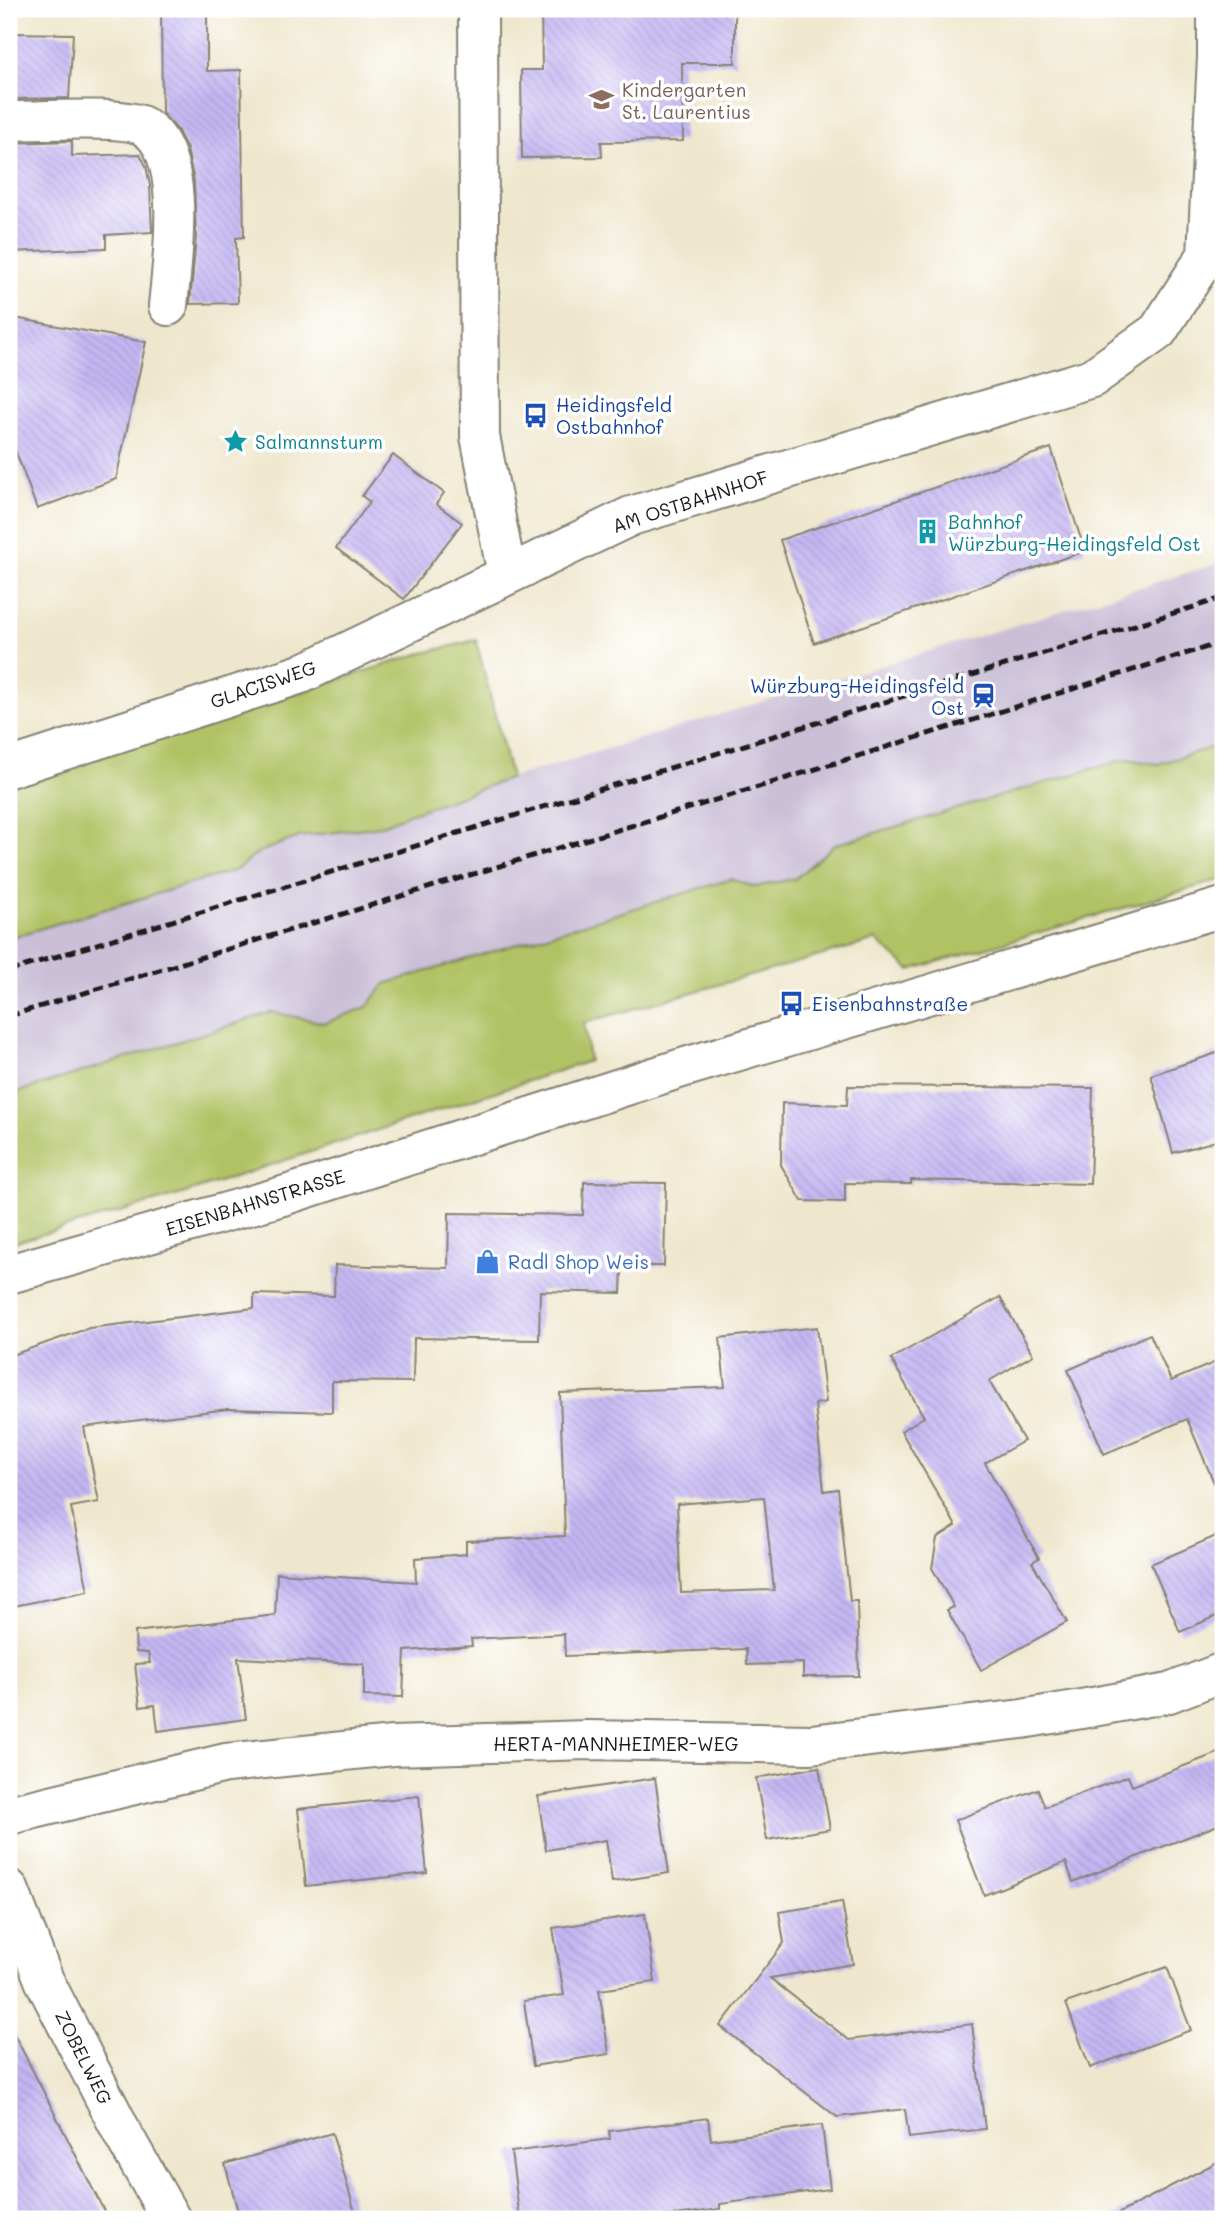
<svg xmlns="http://www.w3.org/2000/svg" width="1232" height="2228" viewBox="0 0 1232 2228" font-family="Mali,sans-serif">
	<style>
		.railway { fill: #cabfd7 }
		.green { fill: #b1c265; stroke: #666f40; stroke-width: 2 }
		.building { fill: url(#building-back-hatch); fill-rule: evenodd }
		.lines { fill: none; stroke-linecap: round; stroke-linejoin: round }
		.street-casing { stroke: #868274; stroke-width: 42 }
		.secondary-casing { stroke: #868274; stroke-width: 42 }
		.street { stroke: #fff; stroke-width: 38 }
		.secondary { stroke: #fff; stroke-width: 38 }
		.rail { stroke: #1c1c1c; stroke-width: 5; stroke-dasharray: 10 5; stroke-linecap: butt }
		.labels { text-anchor: middle; dominant-baseline: central; stroke-width: 7; stroke-linejoin: round; paint-order: stroke }
		.education-label { font-size: 19px; fill: #785e54; stroke: #fff; text-anchor: start }
		.transit-label { font-size: 19px; fill: #164399; stroke: #fff; text-anchor: start }
		.culture-label { font-size: 19px; fill: #0d838f; stroke: #fff; text-anchor: start }
		.street-label { font-size: 19px; fill: #1c1c1c; stroke: #fff }
		.shop-label { font-size: 19px; fill: #366cbe; stroke: #fff; text-anchor: start }
	</style>
	<defs>
		<pattern id="building-back-hatch" width="6" height="6" patternUnits="userSpaceOnUse" patternTransform="scale(1.75)"><rect width="6" height="6" fill="#c4b6f3"/><path d="M-1 5l2 2M0 0l6 6M5-1l2 2" fill="none" stroke="#a89cd0"/></pattern>
	</defs>
	<rect width="100%" height="100%" fill="#fff"/>
	<filter id="ink" filterUnits="userSpaceOnUse"><feTurbulence type="fractalNoise" baseFrequency=".0143" numOctaves="2"/><feDisplacementMap in="SourceGraphic" scale="14" xChannelSelector="R" yChannelSelector="G"/><feConvolveMatrix kernelMatrix="1 2 1 2 8 2 1 2 1" color-interpolation-filters="sRGB"/></filter>
	<filter id="wash" filterUnits="userSpaceOnUse"><feTurbulence type="fractalNoise" baseFrequency=".00686" numOctaves="4" result="noise"/><feDisplacementMap in="SourceGraphic" scale="28" xChannelSelector="R" yChannelSelector="G"/><feGaussianBlur stdDeviation="1.57" result="paint"/><feColorMatrix in="noise" values="0 0 0 0 0 0 0 0 0 0 0 0 0 0 0 0 0 1.4 0 .05"/><feComposite in="paint" operator="in"/></filter>
	<g filter="url(#wash)">
		<rect width="100%" height="100%" fill="#efe7cd"/>
		<path class="railway" d="M1223 562V744L1158 764 1126 759 834 845 796 878 385 984 367 1007 325 1023 272 1012 9 1095V938L236 870 259 852 299 837 380 826 406 815 511 778Z"/>
		<g class="green">
			<path d="M476 640 511 778 406 815 380 826 299 837 259 852 236 870 9 938V785L419 654Z"/>
			<path d="M1223 744V879L910 970 876 940 584 1023 589 1061 182 1194 9 1244V1095L272 1012 325 1023 367 1007 385 984 731 879 755 887 796 878 834 845 1126 759 1158 764Z"/>
		</g>
		<g id="blocks">
			<g class="building">
				<path d="M161 9H207V71L241 70 244 237 236 238 238 303 190 304 196 237 194 181 187 149 177 129 162 113Z"/>
				<path d="M541 9H735V63H682L683 141 601 142 602 157 522 158 521 70H542Z"/>
				<path d="M9 33 73 34 69 98 9 99Z"/>
				<path d="M72 141V156L140 154 146 166 150 186 152 232 106 235V248L9 252V143Z"/>
				<path d="M9 317 146 342 116 479 37 509 9 433Z"/>
				<path d="M1051 448 1085 551 814 643 780 540Z"/>
				<path d="M393 455 444 493 436 504 462 523 404 599 336 548 370 502 362 496Z"/>
				<path d="M1223 1051V1139L1173 1153 1151 1075Z"/>
				<path d="M848 1086 1093 1088 1090 1184 911 1180V1184L845 1183V1202L802 1201 781 1165 782 1103 847 1105Z"/>
				<path d="M584 1182 666 1183 664 1266H622L621 1293 540 1291 539 1340 414 1338 413 1382 332 1381V1412L228 1409 84 1427 99 1502 71 1507 88 1591 9 1607V1356L89 1328 254 1308V1294L334 1296 335 1265 448 1268 449 1213 583 1215Z"/>
				<path d="M1000 1297 1033 1355 989 1381 1024 1441 985 1463 1039 1558 1032 1562 1067 1622 981 1670 947 1610 954 1607 932 1568 937 1538 956 1526 901 1431 924 1417 891 1359Z"/>
				<path d="M817 1327 826 1402 815 1404 824 1491 838 1489 850 1601H857L859 1676 803 1677V1663L747 1665 746 1649 565 1656 564 1634 471 1639 472 1646 405 1651 403 1697 364 1696V1664L238 1658 246 1719 158 1731 155 1705 140 1707 135 1664 150 1663 148 1653 136 1652 135 1632 275 1615 277 1573 416 1582 415 1558 466 1554V1541L565 1536 560 1393 725 1387 720 1338ZM764 1497 774 1590 681 1593 677 1504Z"/>
				<path d="M1150 1334 1171 1381 1223 1359V1504L1187 1419 1104 1454 1068 1370Z"/>
				<path d="M1223 1533V1613L1180 1632 1151 1564Z"/>
				<path d="M1223 1751V1823L1073 1882 1066 1862 984 1895 955 1820 1038 1789 1045 1807 1128 1776 1132 1786Z"/>
				<path d="M819 1767 830 1829 767 1840 756 1778Z"/>
				<path d="M655 1778 669 1873 612 1882 606 1840 546 1850 538 1796Z"/>
				<path d="M419 1796 427 1873 306 1886 298 1809Z"/>
				<path d="M842 1902 853 1964 770 1978 849 2040 972 2024 985 2129 909 2138 905 2109 837 2117 720 2026 784 1943 779 1912Z"/>
				<path d="M645 1914 655 1982 599 1990 609 2054 533 2066 524 2001 564 1995 553 1928Z"/>
				<path d="M1167 1967 1191 2030 1090 2068 1066 2003Z"/>
				<path d="M9 2024 59 2122 108 2219H9Z"/>
				<path d="M708 2118 711 2140 822 2125 830 2189 720 2204V2209L647 2219H520L511 2152 610 2139 609 2131Z"/>
				<path d="M332 2133 355 2212 330 2219H240L225 2164Z"/>
				<path d="M1223 2159V2219H1108Z"/>
			</g>
		</g>
	</g>
	<g filter="url(#ink)">
		<use href="#blocks" fill-opacity="0" stroke="#868274" stroke-width="2"/>
		<g class="lines">
			<defs>
				<g id="street">
					<path d="M478 9 480 436 507 575"/>
					<path d="M9 121C37 121 122 115 143 126 189 151 172 262 168 306"/>
					<path d="M9 768 301 674 631 516 1092 378 1158 331 1207 255 1217 57V9"/>
					<path d="M9 1815 226 1763 393 1746 587 1740 811 1744 1022 1719 1093 1707 1169 1693 1223 1672"/>
					<path d="M9 1889 44 1980 124 2136 171 2219"/>
				</g>
				<path id="secondary" d="M9 1274 286 1195 682 1068 1223 907"/>
			</defs>
			<use href="#street" class="street-casing"/>
			<use href="#secondary" class="secondary-casing"/>
			<use href="#street" class="street"/>
			<use href="#secondary" class="secondary"/>
			<g class="rail">
				<path d="M9 971 1223 598"/>
				<path d="M9 1016 768 784 1223 642"/>
			</g>
		</g>
	</g>
	<defs>
		<symbol id="school-bare" viewBox="-9 -9 18 18"><path d="M0-5L7-2L0 1L-7-2ZM-4 1L0 2.5L4 1V4Q0 6-4 4Z" fill="#8d6e63" stroke="#fff" stroke-width="2.5" paint-order="stroke"/></symbol>
		<symbol id="bus-bare" viewBox="-9 -9 18 18"><path d="M-5-6H5V4H4V6H2V4H-2V6H-4V4H-5ZM-3.5-4V0h7V-4ZM-3.5 1.2v1.5H-2V1.2ZM2 1.2v1.5H3.5V1.2Z" fill="#1a4fb4" stroke="#fff" stroke-width="2.5" paint-order="stroke"/></symbol>
		<symbol id="sight-bare" viewBox="-9 -9 18 18"><path d="M0-6L1.8-2.2L6-1.7L2.9 1.2L3.7 5.4L0 3.3L-3.7 5.4L-2.9 1.2L-6-1.7L-1.8-2.2Z" fill="#0f9aa8" stroke="#fff" stroke-width="2.5" paint-order="stroke"/></symbol>
		<symbol id="building-bare" viewBox="-9 -9 18 18"><path d="M-4-6H4V6H1V3H-1V6H-4ZM-2.5-4.3h1.7v1.8h-1.7ZM.8-4.3h1.7v1.8H.8ZM-2.5-1h1.7V.8h-1.7ZM.8-1h1.7V.8H.8Z" fill="#0f9aa8" stroke="#fff" stroke-width="2.5" paint-order="stroke"/></symbol>
		<symbol id="station-bare" viewBox="-9 -9 18 18"><path d="M-3-6H3Q5-6 5-4V2Q5 4 3 4L4.5 6H3L1.5 4h-3L-3 6H-4.5L-3 4Q-5 4-5 2V-4Q-5-6-3-6ZM-3.5-4v3h7v-3ZM-3.5 1v1.5H-2V1ZM2 1v1.5H3.5V1Z" fill="#1a4fb4" stroke="#fff" stroke-width="2.5" paint-order="stroke"/></symbol>
		<symbol id="shop-bare" viewBox="-9 -9 18 18"><path d="M-5-2.5h2.3a2.7 3.5 0 0 1 5.4 0H5L5.5 6h-11ZM-1.5-2.5h3a1.5 2.3 0 0 0-3 0Z" fill="#3f7fe0" stroke="#fff" stroke-width="2.5" paint-order="stroke"/></symbol>
	</defs>
	<g fill-rule="evenodd">
		<use href="#school-bare" x="584" y="82" width="35" height="35"/>
		<use href="#bus-bare" x="518" y="398" width="35" height="35"/>
		<use href="#sight-bare" x="218" y="424" width="35" height="35"/>
		<use href="#building-bare" x="910" y="514" width="35" height="35"/>
		<use href="#station-bare" x="966" y="678" width="35" height="35"/>
		<use href="#bus-bare" x="774" y="986" width="35" height="35"/>
		<use href="#shop-bare" x="470" y="1244" width="35" height="35"/>
	</g>
	<g class="labels">
		<g class="education-label">
			<text x="622" y="89">Kindergarten<tspan x="622" dy="22">St. Laurentius</tspan></text>
		</g>
		<g class="transit-label">
			<text x="556" y="404">Heidingsfeld<tspan x="556" dy="22">Ostbahnhof</tspan></text>
			<text x="964" y="685" text-anchor="end">Würzburg-Heidingsfeld<tspan x="964" dy="22">Ost</tspan></text>
			<text x="812" y="1003">Eisenbahnstraße</text>
		</g>
		<g class="culture-label">
			<text x="255" y="441">Salmannsturm</text>
			<text x="948" y="521">Bahnhof<tspan x="948" dy="22">Würzburg-Heidingsfeld Ost</tspan></text>
		</g>
		<g class="street-label">
			<text transform="translate(690 501) rotate(-18)">AM OSTBAHNHOF</text>
			<text transform="translate(263 684) rotate(-19)">GLACISWEG</text>
			<text transform="translate(255 1202) rotate(-17)">EISENBAHNSTRASSE</text>
			<text x="616" y="1743">HERTA-MANNHEIMER-WEG</text>
			<text transform="translate(84 2057) rotate(63)">ZOBELWEG</text>
		</g>
		<g class="shop-label">
			<text x="508" y="1261">Radl Shop Weis</text>
		</g>
	</g>
	<rect width="1232" height="2228" fill="none" stroke="#fff" stroke-width="35"/>
</svg>
